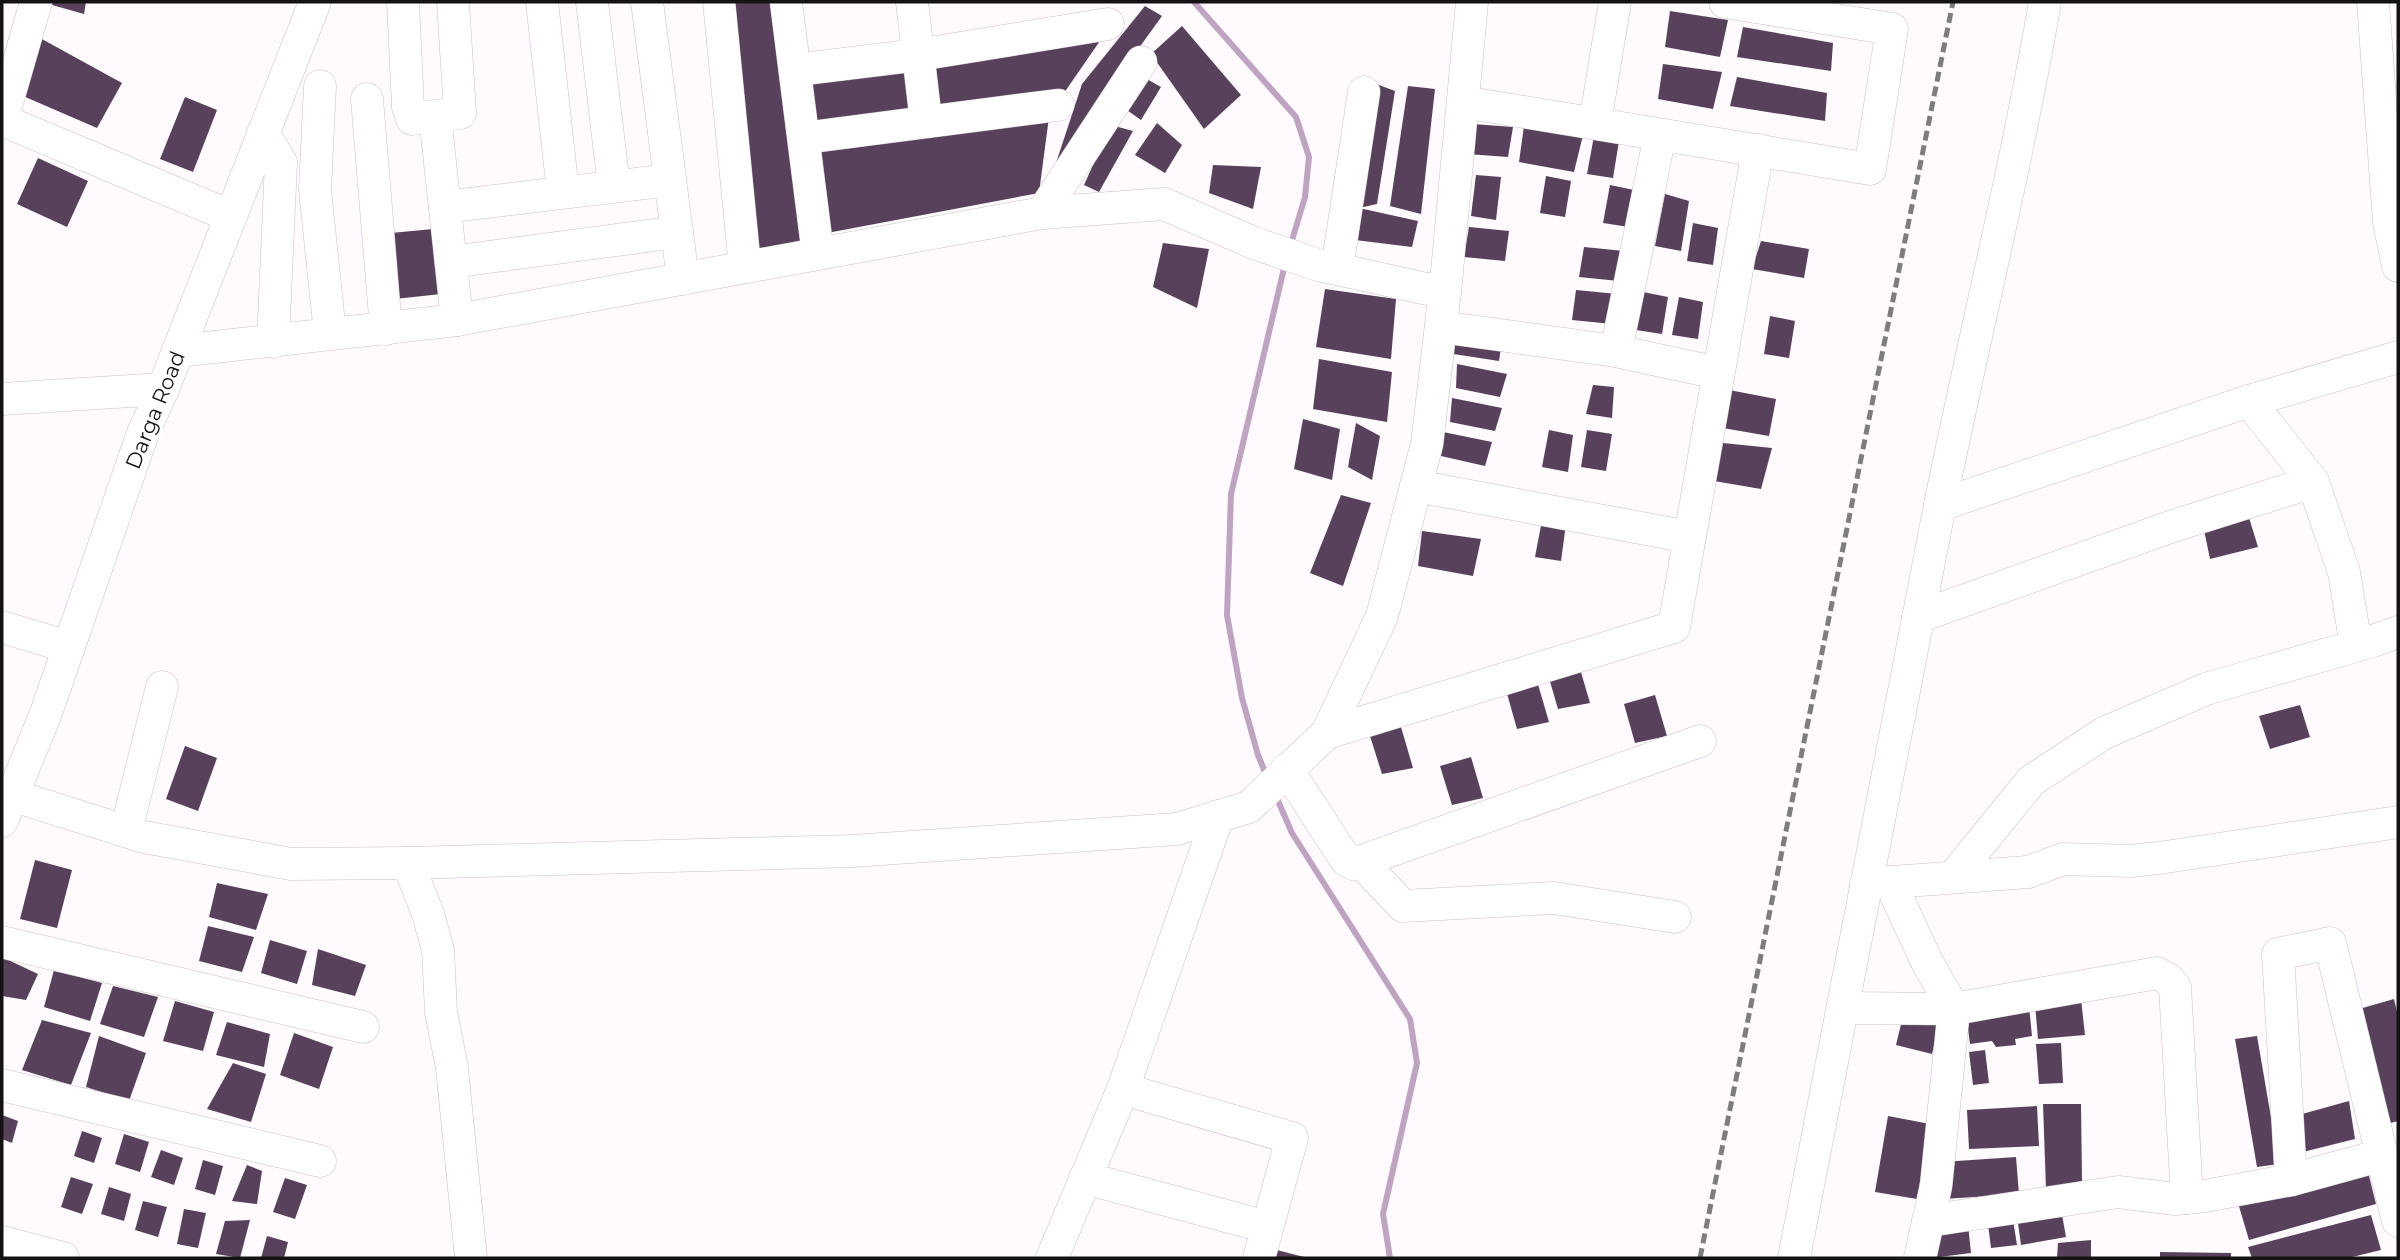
<svg xmlns="http://www.w3.org/2000/svg" width="2400" height="1260" viewBox="0 0 2400 1260" font-family="Montserrat,sans-serif">
	<style>
		.lines { fill: none; stroke-linecap: round; stroke-linejoin: round }
		.stream { stroke: #bfa4c1; stroke-width: 6 }
		.building { fill: #58425b }
		.minor-casing { stroke: #c8bfc9; stroke-width: 33 }
		.minor { stroke: #fff; stroke-width: 32 }
		.rail { stroke: #7f7c7f; stroke-width: 5; stroke-dasharray: 10 5; stroke-linecap: butt }
		.labels { text-anchor: middle; dominant-baseline: central; stroke-width: 7; stroke-linejoin: round; paint-order: stroke }
		.street-label { font-size: 21px; fill: #151215; stroke: #fff }
	</style>
	<rect width="100%" height="100%" fill="#fefafe"/>
	<g class="lines">
		<g class="stream">
			<path d="M1194 2 1296 117 1309 157 1305 197 1290 247"/>
			<path d="M1267 777 1258 755 1242 698 1227 615 1231 494 1285 264"/>
			<path d="M1275 794 1292 833 1410 1019 1417 1063 1383 1214 1390 1258"/>
		</g>
	</g>
	<g class="building">
		<path d="M53 2H86L84 14 52 5Z"/>
		<path d="M729 2H776L806 241 756 251Z"/>
		<path d="M1145 6 1162 16 1056 163 1082 84Z"/>
		<path d="M1670 11 1728 20 1720 57 1665 47Z"/>
		<path d="M1182 26 1241 95 1204 129 1151 54Z"/>
		<path d="M1743 27 1833 43 1831 71 1737 57Z"/>
		<path d="M1104 35 1064 93 935 106 930 63Z"/>
		<path d="M40 38 122 83 97 128 23 96Z"/>
		<path d="M1663 64 1722 72 1713 109 1658 99Z"/>
		<path d="M906 66 909 114 814 127 807 82Z"/>
		<path d="M1737 77 1827 93 1825 121 1730 106Z"/>
		<path d="M1145 78 1161 87 1141 120 1124 108Z"/>
		<path d="M1371 82 1395 91 1377 204 1359 208Z"/>
		<path d="M1408 86 1435 89 1421 214 1390 206Z"/>
		<path d="M185 97 217 110 193 172 160 159Z"/>
		<path d="M1049 117 1039 193 827 233 815 149Z"/>
		<path d="M1157 123 1182 145 1165 173 1135 155Z"/>
		<path d="M1473 124 1513 127 1508 157 1467 154Z"/>
		<path d="M1111 125 1133 131 1099 192 1084 185Z"/>
		<path d="M1524 126 1583 135 1574 172 1519 162Z"/>
		<path d="M1594 136 1619 141 1613 178 1587 174Z"/>
		<path d="M38 158 88 181 67 227 17 204Z"/>
		<path d="M1213 165 1261 167 1253 209 1209 193Z"/>
		<path d="M1476 175 1501 177 1496 220 1471 216Z"/>
		<path d="M1546 176 1571 181 1565 217 1540 213Z"/>
		<path d="M1610 185 1634 190 1629 227 1603 223Z"/>
		<path d="M1665 194 1689 201 1681 251 1655 246Z"/>
		<path d="M1359 208 1418 221 1412 247 1355 240Z"/>
		<path d="M1693 223 1718 228 1713 265 1687 261Z"/>
		<path d="M1469 227 1509 231 1505 261 1464 257Z"/>
		<path d="M433 229 441 294 395 299 391 233Z"/>
		<path d="M1761 241 1809 249 1804 278 1752 269Z"/>
		<path d="M1163 243 1209 249 1197 308 1153 287Z"/>
		<path d="M1584 247 1624 251 1619 281 1579 277Z"/>
		<path d="M1325 289 1396 299 1391 359 1316 347Z"/>
		<path d="M1576 290 1617 294 1612 324 1572 320Z"/>
		<path d="M1643 292 1668 297 1662 334 1636 330Z"/>
		<path d="M1679 297 1703 302 1698 339 1672 335Z"/>
		<path d="M1770 316 1795 321 1789 358 1764 354Z"/>
		<path d="M1451 332 1502 341 1499 361 1447 353Z"/>
		<path d="M1319 359 1392 372 1387 422 1313 409Z"/>
		<path d="M1457 364 1507 374 1500 397 1456 388Z"/>
		<path d="M1593 385 1614 387 1612 418 1586 414Z"/>
		<path d="M1724 389 1776 399 1769 436 1717 427Z"/>
		<path d="M1452 398 1502 408 1495 431 1450 422Z"/>
		<path d="M1303 419 1340 429 1332 480 1294 469Z"/>
		<path d="M1356 423 1380 436 1372 480 1348 467Z"/>
		<path d="M1549 430 1573 435 1568 472 1542 467Z"/>
		<path d="M1587 430 1612 434 1606 471 1581 467Z"/>
		<path d="M1443 432 1492 442 1485 466 1441 456Z"/>
		<path d="M1723 443 1772 448 1761 489 1714 481Z"/>
		<path d="M1341 495 1371 503 1343 586 1310 573Z"/>
		<path d="M2247 511 2258 547 2210 559 2203 525Z"/>
		<path d="M1542 520 1566 524 1561 561 1535 557Z"/>
		<path d="M1422 531 1481 539 1473 576 1418 566Z"/>
		<path d="M1578 662 1590 703 1558 709 1547 671Z"/>
		<path d="M1537 681 1549 722 1517 729 1506 690Z"/>
		<path d="M1655 695 1667 736 1635 743 1624 704Z"/>
		<path d="M2300 705 2310 737 2270 749 2259 716Z"/>
		<path d="M1401 727 1413 768 1382 774 1370 736Z"/>
		<path d="M185 746 217 758 198 811 166 799Z"/>
		<path d="M1471 757 1483 798 1452 805 1440 766Z"/>
		<path d="M35 860 72 870 57 928 20 919Z"/>
		<path d="M217 883 268 894 256 930 209 917Z"/>
		<path d="M208 926 254 937 242 972 199 961Z"/>
		<path d="M270 940 307 951 297 984 261 973Z"/>
		<path d="M318 949 366 965 355 996 312 985Z"/>
		<path d="M2 957 38 974 26 1000 2 996Z"/>
		<path d="M54 970 102 983 90 1021 44 1007Z"/>
		<path d="M113 986 158 997 144 1037 100 1024Z"/>
		<path d="M2081 999 2085 1035 2038 1039 2035 1004Z"/>
		<path d="M2394 999 2398 1016V1121L2383 1125 2352 1011Z"/>
		<path d="M175 1001 214 1012 203 1051 163 1041Z"/>
		<path d="M2029 1006 2032 1036 2015 1039 2016 1045 1996 1047 1992 1041 1970 1044 1966 1014Z"/>
		<path d="M1904 1012 1940 1021 1932 1054 1896 1045Z"/>
		<path d="M42 1020 91 1033 71 1085 22 1070Z"/>
		<path d="M227 1022 270 1034 264 1067 216 1055Z"/>
		<path d="M294 1033 333 1047 319 1089 280 1075Z"/>
		<path d="M99 1036 146 1053 129 1101 86 1087Z"/>
		<path d="M2257 1036 2279 1164 2257 1167 2235 1039Z"/>
		<path d="M2061 1043 2063 1083 2039 1084 2036 1044Z"/>
		<path d="M1985 1050 1989 1083 1973 1085 1969 1052Z"/>
		<path d="M233 1063 266 1074 251 1122 207 1109Z"/>
		<path d="M2349 1101 2355 1139 2303 1152 2295 1116Z"/>
		<path d="M2043 1104H2081L2082 1181 2046 1190Z"/>
		<path d="M2037 1106 2039 1146 1969 1149 1967 1110Z"/>
		<path d="M2 1115 18 1121 12 1143 2 1139Z"/>
		<path d="M1888 1116 1930 1124 1917 1199 1875 1192Z"/>
		<path d="M82 1131 102 1138 94 1163 74 1156Z"/>
		<path d="M124 1134 149 1142 140 1172 115 1164Z"/>
		<path d="M161 1150 183 1158 174 1185 151 1177Z"/>
		<path d="M2016 1157 2019 1194 1944 1199 1942 1162Z"/>
		<path d="M203 1160 223 1166 215 1195 195 1189Z"/>
		<path d="M247 1165 262 1171 257 1204 232 1201Z"/>
		<path d="M2367 1168 2376 1204 2249 1240 2238 1203Z"/>
		<path d="M71 1177 93 1184 82 1214 61 1207Z"/>
		<path d="M285 1178 307 1185 295 1219 273 1212Z"/>
		<path d="M109 1187 131 1194 124 1221 101 1214Z"/>
		<path d="M143 1201 167 1207 158 1237 135 1230Z"/>
		<path d="M184 1209 206 1213 198 1248 177 1244Z"/>
		<path d="M2061 1209 2066 1237 2021 1245 2017 1216Z"/>
		<path d="M2371 1215 2381 1250 2348 1258H2252L2248 1247Z"/>
		<path d="M250 1220 240 1258 216 1254 225 1221Z"/>
		<path d="M2013 1220 2017 1245 1991 1248 1988 1224Z"/>
		<path d="M1968 1225 1971 1253 1931 1258 1938 1229Z"/>
		<path d="M267 1236 288 1242 284 1258H261Z"/>
		<path d="M2091 1240V1258H2057L2058 1243Z"/>
		<path d="M1269 1248 1304 1257V1258H1267Z"/>
		<path d="M2160 1252 2231 1253V1258H2160Z"/>
	</g>
	<g class="lines">
		<defs>
			<g id="minor">
				<path d="M403 2 408 107 412 119 460 113 453 2"/>
				<path d="M542 2 563 192"/>
				<path d="M592 2 614 186"/>
				<path d="M647 2 683 279"/>
				<path d="M719 2 745 267"/>
				<path d="M786 2 818 254"/>
				<path d="M912 2 926 121"/>
				<path d="M2373 2 2389 222 2398 266"/>
				<path d="M795 70 918 55 1108 24"/>
				<path d="M320 86 315 190 330 333"/>
				<path d="M367 99 386 329"/>
				<path d="M1463 102 1870 169 1892 29 1725 2"/>
				<path d="M435 116 457 320"/>
				<path d="M2 120 230 216"/>
				<path d="M2 120 36 2"/>
				<path d="M1595 123 1615 2"/>
				<path d="M263 133 281 162 273 342"/>
				<path d="M804 138 1058 105"/>
				<path d="M445 207 670 180"/>
				<path d="M1042 213 1141 62"/>
				<path d="M451 262 677 232"/>
				<path d="M1337 269 1364 92"/>
				<path d="M1441 327 1616 351 1718 373"/>
				<path d="M178 351 457 320 1042 213 1164 204 1254 243 1318 265 1445 293"/>
				<path d="M1616 351 1660 135"/>
				<path d="M2 399 163 389"/>
				<path d="M2249 401 2313 482 2344 572 2356 646"/>
				<path d="M1416 486 1689 537"/>
				<path d="M1940 505 2249 401 2398 357"/>
				<path d="M1918 617 2173 526 2313 482"/>
				<path d="M2 627 69 647"/>
				<path d="M1327 733 1674 627 1758 150"/>
				<path d="M1287 769 1346 860 1353 864 1700 741"/>
				<path d="M2 792 144 837 291 864 408 863 852 851 1177 829 1249 807 1327 733 1382 616 1427 444 1446 282 1472 2"/>
				<path d="M2 821 46 713 143 433 163 389 315 2"/>
				<path d="M126 831 162 687"/>
				<path d="M408 863 428 914 438 950 441 1012 452 1068 471 1258"/>
				<path d="M1362 863 1403 906 1554 898 1675 917"/>
				<path d="M1953 877 2031 781 2104 733 2206 689 2373 641 2398 632"/>
				<path d="M1890 882 1927 962 1954 1009 1936 1186 1920 1258"/>
				<path d="M1866 884 2028 872 2063 859 2130 861 2159 858 2398 822"/>
				<path d="M2 942 363 1027"/>
				<path d="M1843 1008 1954 1009 2157 973 2168 979 2175 987 2187 1198"/>
				<path d="M2 1085 320 1161"/>
				<path d="M1123 1089 1292 1138 1259 1258"/>
				<path d="M1085 1178 1267 1227"/>
				<path d="M2291 1180 2278 954 2330 943 2398 1221"/>
				<path d="M1928 1221 2118 1192 2175 1199 2205 1196 2291 1180 2382 1155"/>
				<path d="M2 1242 63 1258"/>
				<path d="M1052 1258 1123 1089 1218 816"/>
				<path d="M1794 1258C1845 1006 1890 752 1941 500 1975 333 2016 169 2045 2"/>
			</g>
		</defs>
		<use href="#minor" class="minor-casing"/>
		<use href="#minor" class="minor"/>
		<path class="rail" d="M1700 1258 1953 2"/>
	</g>
	<g class="labels">
		<g class="street-label">
			<text transform="translate(155 410) rotate(-68)">Darga Road</text>
		</g>
	</g>
	<rect width="2400" height="1260" fill="none" stroke="#151215" stroke-width="7"/>
</svg>
